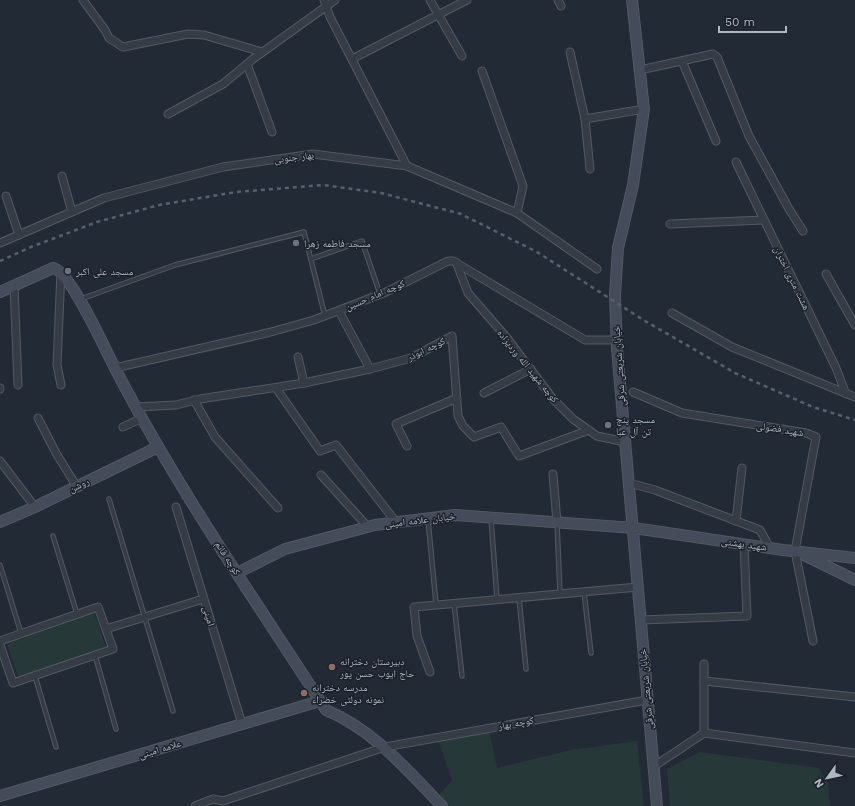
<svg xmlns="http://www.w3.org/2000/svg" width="855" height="806" viewBox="0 0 855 806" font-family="'Work Sans','Noto Naskh Arabic',sans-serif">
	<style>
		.green { fill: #273838 }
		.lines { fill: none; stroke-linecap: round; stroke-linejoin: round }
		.lane-casing { stroke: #535a64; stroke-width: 5.5 }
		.street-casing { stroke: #535a64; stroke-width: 9 }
		.secondary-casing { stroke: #535a64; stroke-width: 12 }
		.lane { stroke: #363c46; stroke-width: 3.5 }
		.street { stroke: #363c46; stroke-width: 7 }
		.secondary { stroke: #444b59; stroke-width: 10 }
		.rail { stroke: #58606d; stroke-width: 2.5; stroke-dasharray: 4 4; stroke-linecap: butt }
		.worship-dot { fill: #6b7280; stroke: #1b212a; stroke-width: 1.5 }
		.education-dot { fill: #8d6e63; stroke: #1b212a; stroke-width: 1.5 }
		.labels { text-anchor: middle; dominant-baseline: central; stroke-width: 3; stroke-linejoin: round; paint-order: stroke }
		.street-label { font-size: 10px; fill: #b0b7c2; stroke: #1b212a }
		.poi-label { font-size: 10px; fill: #b0b7c2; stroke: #1b212a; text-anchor: start }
	</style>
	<rect width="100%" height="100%" fill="#222a35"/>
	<g class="green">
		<path d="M94 613 106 647 18 677 7 644Z"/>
		<path d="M489 729 497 768 571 750 637 741 644 806H449L439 795 452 780 438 740Z"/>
		<path d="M700 752 819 768 828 783 830 806H670L667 769Z"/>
	</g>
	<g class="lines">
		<defs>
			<g id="lane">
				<path d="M311 259 362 241 380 294"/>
				<path d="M81 299 175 265 304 232 325 316"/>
				<path d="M109 499 173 711"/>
				<path d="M491 519 497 599"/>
				<path d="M428 520 436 604"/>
				<path d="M557 523 560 594"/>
				<path d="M53 536 77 614"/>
				<path d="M0 565 21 633"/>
				<path d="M584 592 591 653"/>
				<path d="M519 598 526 669"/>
				<path d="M454 604 462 676"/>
				<path d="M95 655 116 729"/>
				<path d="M35 676 56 747"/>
			</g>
			<g id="street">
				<path d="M83 0 105 30 109 38 123 47 188 34 204 35 262 52"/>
				<path d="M324 0 330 17 407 166"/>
				<path d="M430 0 462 56"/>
				<path d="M558 0 561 6"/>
				<path d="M570 52 585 119 644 109"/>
				<path d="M352 59 467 0"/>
				<path d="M682 61 716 141"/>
				<path d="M247 64 272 132"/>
				<path d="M640 70 713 54 717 57 749 136 789 209 803 231"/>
				<path d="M482 71 523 186 517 213"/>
				<path d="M168 114 223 84 253 59 335 0"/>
				<path d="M585 119 590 169"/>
				<path d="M736 162 836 368 846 394"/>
				<path d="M62 176 72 212"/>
				<path d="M6 196 19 235"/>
				<path d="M670 224 764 220"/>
				<path d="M0 243 104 198 223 167 313 154 407 166 517 213 597 269"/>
				<path d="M456 262 468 293 507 338 553 399 573 419 597 436 625 442"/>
				<path d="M61 271 57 365 61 385"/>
				<path d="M826 274 855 325"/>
				<path d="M14 285 18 385"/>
				<path d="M339 311 370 369"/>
				<path d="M672 313 732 347 855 397"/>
				<path d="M298 357 304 383"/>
				<path d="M115 368 267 333 314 320 386 292 448 261H453L585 340H617"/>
				<path d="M0 388V389"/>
				<path d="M276 388 320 451 336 445 396 522"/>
				<path d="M633 392 682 413 806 433 816 437 795 551 813 641"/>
				<path d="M484 393 531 369"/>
				<path d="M194 400 215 437 278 508"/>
				<path d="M136 407 176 405 200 399 304 383 370 369 411 358 452 336 458 416 463 426 474 437 501 427 519 456 589 430"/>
				<path d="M38 418 56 453 77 487"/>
				<path d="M123 427 142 418"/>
				<path d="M407 446 396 424 457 398"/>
				<path d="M0 461 35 507"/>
				<path d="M553 474 557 522"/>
				<path d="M321 475 368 527"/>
				<path d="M629 483 655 490 760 530 770 548"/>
				<path d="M176 507 242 724"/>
				<path d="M736 521 742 468"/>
				<path d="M641 620 747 616 744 544"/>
				<path d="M106 629 203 599"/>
				<path d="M0 641 98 607 113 649 13 683 0 645"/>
				<path d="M430 672 417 636 414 607 638 587"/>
				<path d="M704 681 855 697"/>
				<path d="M704 733 855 753"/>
				<path d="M653 767 704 733V664"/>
				<path d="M195 806 213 799 223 801 385 747 647 700"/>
			</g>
			<g id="secondary">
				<path d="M632 0 644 109 633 185 618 248 615 295 617 349 657 806"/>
				<path d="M0 292 53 268C71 271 108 356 118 374 179 491 255 600 326 710 374 730 407 770 442 806"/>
				<path d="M0 522 35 507 158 447"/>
				<path d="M804 555 855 580"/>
				<path d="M237 573 285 549 375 525 455 515 634 528 783 550 855 558"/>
				<path d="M0 796 320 701"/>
			</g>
		</defs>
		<use href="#lane" class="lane-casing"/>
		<use href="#street" class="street-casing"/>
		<use href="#secondary" class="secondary-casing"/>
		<use href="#lane" class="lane"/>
		<use href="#street" class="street"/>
		<use href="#secondary" class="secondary"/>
		<path class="rail" d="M0 261 31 247 97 222 159 205 236 192 323 185 381 193 461 214 537 252 645 321 735 373 813 407 855 420"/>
	</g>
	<g class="worship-dot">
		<circle cx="296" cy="243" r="4"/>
		<circle cx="68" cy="271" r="4"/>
		<circle cx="608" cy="425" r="4"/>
	</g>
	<g class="education-dot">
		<circle cx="332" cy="667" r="4"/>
		<circle cx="304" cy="693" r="4"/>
	</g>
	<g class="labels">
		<g class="street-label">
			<text transform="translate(294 157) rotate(-7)">بهار جنوبی</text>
			<text transform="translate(792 278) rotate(64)">هشت متری اختران</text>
			<text transform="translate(375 295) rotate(-23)">کوچه امام حسین</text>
			<text transform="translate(426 349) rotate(-26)">کوچه ابوذر</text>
			<text transform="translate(528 366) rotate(51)">کوچه شهید الله وردیزاده</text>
			<text transform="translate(619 366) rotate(-94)">خیابان شریعتی شرقی</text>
			<text transform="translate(780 429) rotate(9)">شهید فضولی</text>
			<text transform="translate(79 485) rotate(-26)">روشن</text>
			<text transform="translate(420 520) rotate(-7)">خیابان علامه امینی</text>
			<text transform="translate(744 544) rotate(8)">شهید بهشتی</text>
			<text transform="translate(228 558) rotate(57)">کوچه قائم</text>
			<text transform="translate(209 616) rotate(73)">امینی</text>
			<text transform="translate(646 689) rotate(-95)">خیابان شریعتی شرقی</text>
			<text transform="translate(516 723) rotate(-10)">کوچه بهار</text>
			<text transform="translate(160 749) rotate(-17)">علامه امینی</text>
		</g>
		<g class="poi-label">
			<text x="304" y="243">مسجد فاطمه زهرا</text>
			<text x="76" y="271">مسجد علی اکبر</text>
			<text x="616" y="419">مسجد پنج<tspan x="616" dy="12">تن آل عبا</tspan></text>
			<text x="340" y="661">دبیرستان دخترانه<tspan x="340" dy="12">حاج ایوب حسن پور</tspan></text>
			<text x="312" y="687">مدرسه دخترانه<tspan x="312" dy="12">نمونه دولتی خضراء</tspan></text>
		</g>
	</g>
	<g transform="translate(827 778) rotate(237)" stroke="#1b212a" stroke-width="3" paint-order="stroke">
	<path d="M0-3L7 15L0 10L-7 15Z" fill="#b0b7c2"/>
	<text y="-6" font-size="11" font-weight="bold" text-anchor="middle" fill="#b0b7c2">N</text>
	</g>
	<path d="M719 26v6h67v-6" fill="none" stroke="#b0b7c2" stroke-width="2"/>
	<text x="725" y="26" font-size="12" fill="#b0b7c2" stroke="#1b212a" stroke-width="3" paint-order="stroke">50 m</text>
</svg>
